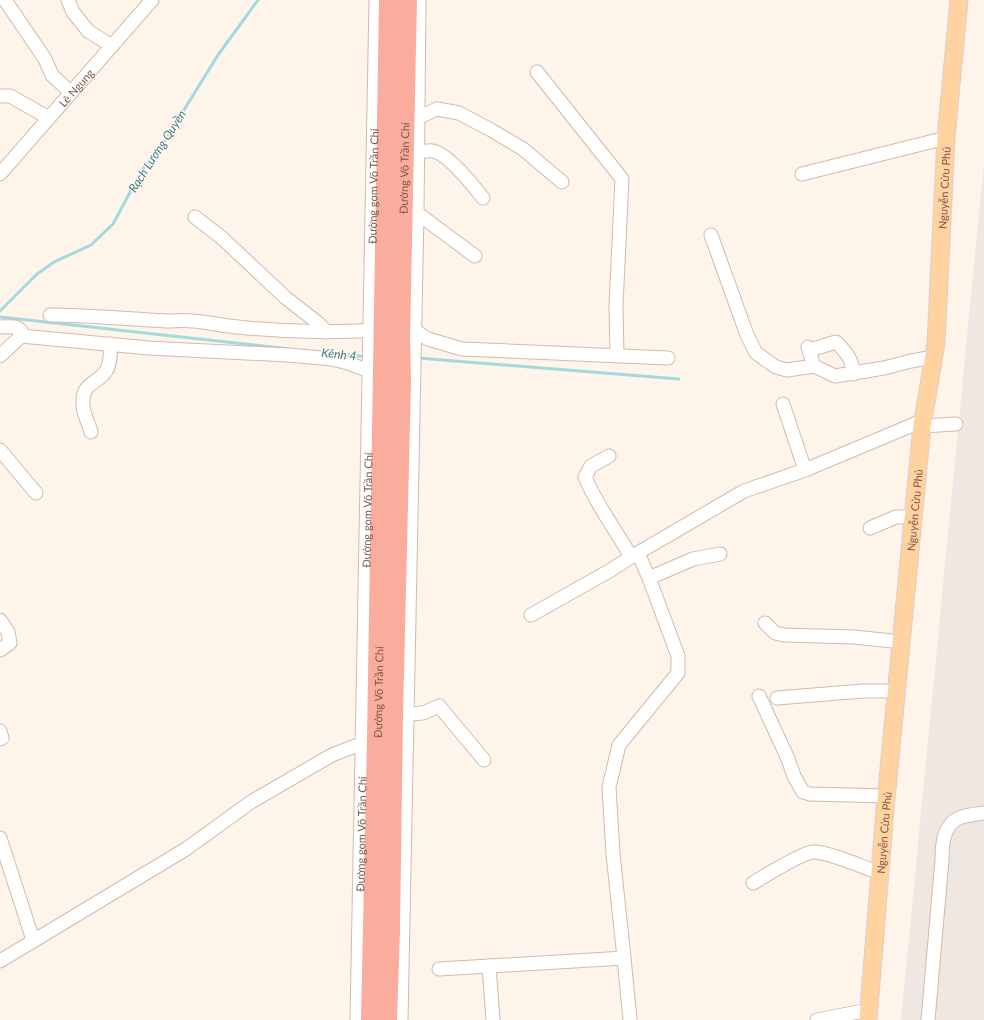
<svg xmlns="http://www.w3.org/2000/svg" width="984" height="1020" viewBox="0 0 984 1020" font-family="Lato,sans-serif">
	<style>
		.industrial { fill: #efe7e2 }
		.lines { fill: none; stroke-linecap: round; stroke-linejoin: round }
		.stream { stroke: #a1d9dc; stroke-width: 3 }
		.minor-casing { stroke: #d2baad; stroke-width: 15 }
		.major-casing { stroke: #dad0cc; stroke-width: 19 }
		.highway-casing { stroke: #dad0cc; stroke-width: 22 }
		.minor { stroke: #fff; stroke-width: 13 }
		.major { stroke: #ffd29f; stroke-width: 17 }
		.highway { stroke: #fbad9d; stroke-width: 20 }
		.labels { text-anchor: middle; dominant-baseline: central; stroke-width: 3; stroke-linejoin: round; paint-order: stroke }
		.street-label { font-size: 11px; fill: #7b574a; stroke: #fff8f1 }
		.water-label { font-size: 12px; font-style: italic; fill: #3c7c81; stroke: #fff8f1 }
	</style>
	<rect width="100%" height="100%" fill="#fef4ea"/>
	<path class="industrial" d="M984 161V1020H901Z"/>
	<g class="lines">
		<g class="stream">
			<path d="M0 311 37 274 54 262 91 245 113 224 142 170 161 147 218 55 258 0"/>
			<path d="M0 317 290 349"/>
			<path d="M334 353 366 357"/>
			<path d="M418 358 679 379"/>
		</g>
		<defs>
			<g id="minor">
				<path d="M5 0 45 59 52 75 71 93"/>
				<path d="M68 0 73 12 88 31 112 46"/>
				<path d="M537 72 622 179 616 305 617 356"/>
				<path d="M0 96H10L49 118"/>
				<path d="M417 118 437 109 459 113 491 130 523 149 562 182"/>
				<path d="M417 152C422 152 428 150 433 151 448 154 473 185 483 198"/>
				<path id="s1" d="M0 174 152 0"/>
				<path d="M802 174 946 138"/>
				<path d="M417 213 475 256"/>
				<path d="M195 217 222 238 286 298 318 323 327 332"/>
				<path d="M711 235 747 335 756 353 776 367 787 370 814 366"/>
				<path d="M50 315C89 315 127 319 166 321 175 321 184 320 193 321 208 322 223 326 238 327 284 332 332 333 378 330"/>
				<path d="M0 327C8 327 16 325 21 331V336L18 339 0 356"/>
				<path d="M409 327 428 339 462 349 668 358"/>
				<path d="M21 336 149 348 288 355 332 359 348 363 364 369 376 371"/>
				<path d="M808 347 814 366 835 376 884 368 911 361 934 357"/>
				<path d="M810 350 836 342C846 352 852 359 854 374"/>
				<path d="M783 404 805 470"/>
				<path d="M922 426 956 424"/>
				<path d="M91 432C89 423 83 414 83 405 81 382 98 384 106 371 111 364 110 352 111 344"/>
				<path d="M0 450 36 493"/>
				<path d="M609 456 591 466 585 477C597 506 616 530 631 557"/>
				<path d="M870 528 896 517H914"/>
				<path d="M649 578 693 559 720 554"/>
				<path d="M531 615 611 570 631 557 744 491 805 470 922 421"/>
				<path d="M0 620 8 632 10 643 0 650"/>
				<path d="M765 623 775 633 784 635 854 637 902 642"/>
				<path d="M759 696 788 759 794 776 803 792 810 794 887 796"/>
				<path d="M777 698 863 691H897"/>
				<path d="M398 715 423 713 439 706 484 760"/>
				<path d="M0 731 2 738 0 739"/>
				<path d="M0 838 33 940"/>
				<path d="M753 883C765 876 801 853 813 852 827 851 865 868 880 873"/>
				<path d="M624 958 613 854 609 787 619 745 678 673V656L649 578 638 553"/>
				<path d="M0 961 186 849 251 802 332 755 368 741"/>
				<path d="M489 966 493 1020"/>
				<path d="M439 969 624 958 630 1020"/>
				<path id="s2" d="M357 1020 376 0"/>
				<path d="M401 1020 417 213 419 0"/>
				<path d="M817 1020 869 1010"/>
				<path d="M928 1020 942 860C942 845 943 825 959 818 966 815 976 814 984 813"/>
			</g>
			<g id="major">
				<path id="s3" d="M868 1020 885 810 922 426 936 343 946 138 959 0"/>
			</g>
			<g id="highway">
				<path id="s4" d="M371 1020 377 738 389 0"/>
				<path id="s5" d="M387 1020 390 930 393 715 401 381 400 337 407 0"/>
			</g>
		</defs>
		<use href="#minor" class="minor-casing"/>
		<use href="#major" class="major-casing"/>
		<use href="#highway" class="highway-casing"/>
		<use href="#minor" class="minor"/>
		<use href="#major" class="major"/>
		<use href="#highway" class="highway"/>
	</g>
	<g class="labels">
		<g class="street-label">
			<text stroke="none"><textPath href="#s1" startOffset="115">Lê Ngung</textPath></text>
			<text stroke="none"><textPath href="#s5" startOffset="852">Đường Võ Trần Chí</textPath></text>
			<text stroke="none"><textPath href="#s2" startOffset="834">Đường gom Võ Trần Chí</textPath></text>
			<text stroke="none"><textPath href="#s3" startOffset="836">Nguyễn Cửu Phú</textPath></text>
			<text stroke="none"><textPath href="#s2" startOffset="510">Đường gom Võ Trần Chí</textPath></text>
			<text stroke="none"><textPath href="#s3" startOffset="512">Nguyễn Cửu Phú</textPath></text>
			<text stroke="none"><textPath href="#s4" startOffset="328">Đường Võ Trần Chí</textPath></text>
			<text stroke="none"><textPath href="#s3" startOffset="188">Nguyễn Cửu Phú</textPath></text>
			<text stroke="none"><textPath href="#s2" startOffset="186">Đường gom Võ Trần Chí</textPath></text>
		</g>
		<g class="water-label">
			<text transform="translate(157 151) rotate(-57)">Rạch Lương Quyền</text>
			<text transform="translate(339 354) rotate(6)">Kênh 4</text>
		</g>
	</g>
</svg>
